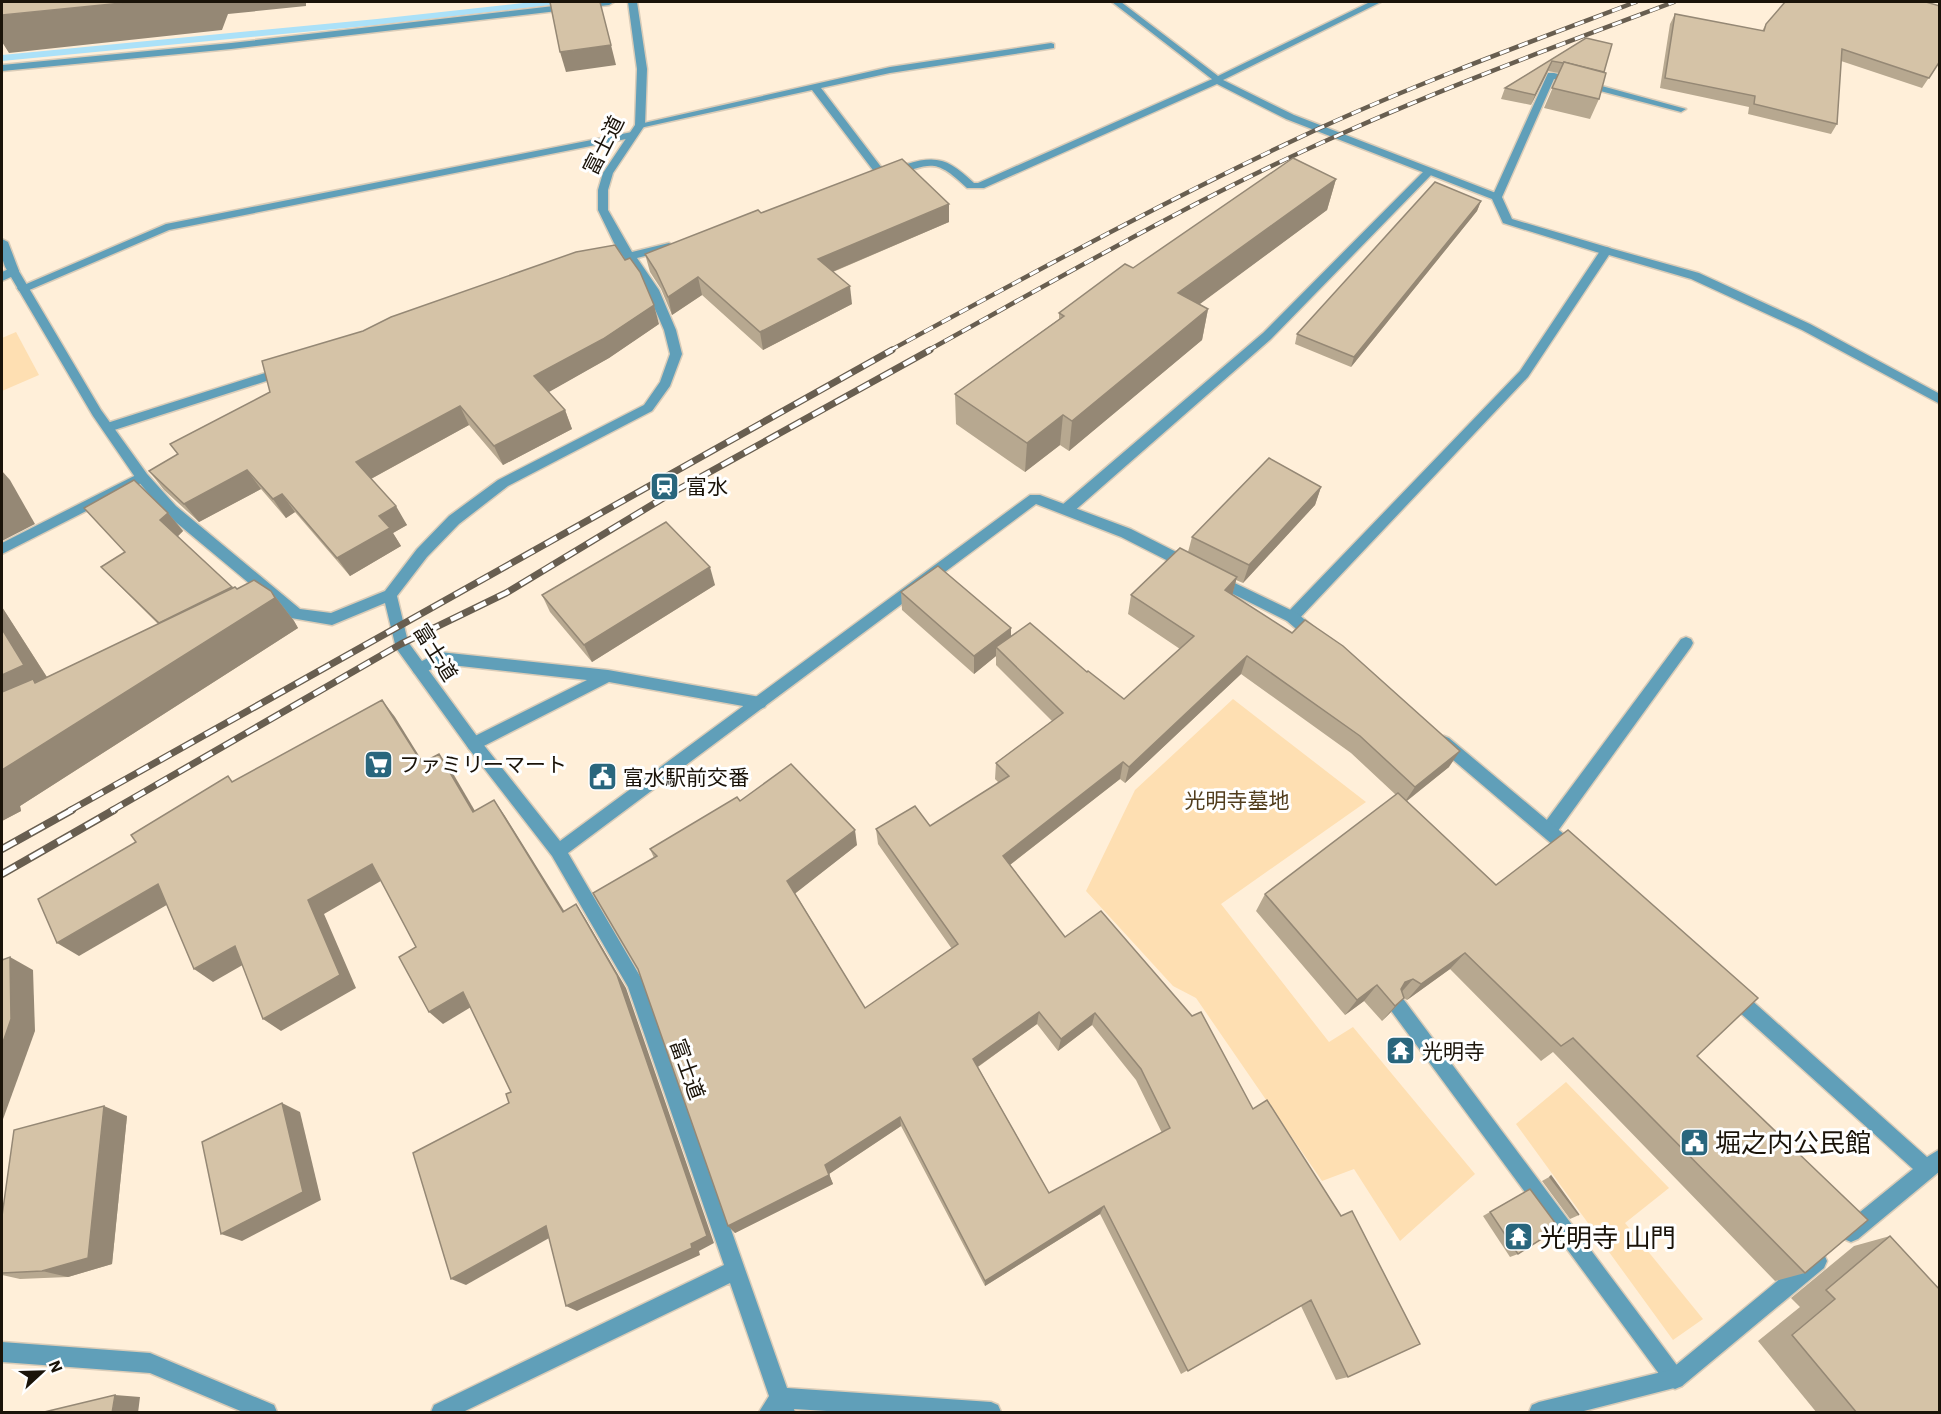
<svg xmlns="http://www.w3.org/2000/svg" width="1941" height="1414" viewBox="0 0 1941 1414" font-family="'IBM Plex Sans','Noto Sans JP',sans-serif">
	<style>
		.green { fill: #fedfb2 }
		.lines { fill: none; stroke-linecap: round; stroke-linejoin: round }
		.stream { fill: #abe1f8; fill-rule: evenodd }
		.lane-casing { stroke: #daccb8; stroke-width: 3 }
		.street-casing { stroke: #daccb8; stroke-width: 3 }
		.lane { fill: #609fb9; fill-rule: evenodd }
		.street { fill: #609fb9; fill-rule: evenodd }
		.rail-far2-casing { stroke: #685e50; stroke-width: 4.5 }
		.rail-far1-casing { stroke: #685e50; stroke-width: 7 }
		.rail-casing { stroke: #685e50; stroke-width: 8 }
		.rail-far2 { stroke: #fff; stroke-width: 3; stroke-dasharray: 10; stroke-linecap: butt }
		.rail-far1 { stroke: #fff; stroke-width: 4.5; stroke-dasharray: 13; stroke-linecap: butt }
		.rail { stroke: #fff; stroke-width: 5; stroke-dasharray: 16; stroke-linecap: butt }
		.wall { fill: #b7a890; fill-rule: evenodd }
		.shaded-wall { fill: #958875 }
		.building { fill: #d5c3a7; stroke: #958875; stroke-width: 1.5; fill-rule: evenodd }
		.labels { text-anchor: middle; dominant-baseline: central; stroke-width: 6; stroke-linejoin: round; paint-order: stroke }
		.street-label { font-size: 21px; fill: #1a1309; stroke: #fff }
		.poi-label { font-size: 21px; fill: #1a1309; stroke: #fff; text-anchor: start }
		.park-label { font-size: 21px; fill: #513d1d; stroke: #fff }
		.near-poi-label { font-size: 26px; fill: #1a1309; stroke: #fff; text-anchor: start }
	</style>
	<rect width="100%" height="100%" fill="#ffefd9"/>
	<g class="green">
		<path d="M16 332 39 375 2 391V338Z"/>
		<path d="M1233 699 1366 802 1221 904 1329 1042 1353 1027 1475 1174 1400 1241 1354 1169 1322 1181 1196 998 1173 986 1086 891 1135 790Z"/>
		<path d="M1566 1082 1669 1188 1625 1223 1703 1319 1673 1340 1516 1124Z"/>
	</g>
	<g class="lines">
		<path class="stream" d="M532 2H557L552 5 377 25 2 61V55L377 19Z"/>
		<defs>
			<g id="lane">
				<path d="M589 2H614L609 5 231 49 2 71V65L231 43Z"/>
				<path d="M1112 2H1121L1218 76 1370 2H1381L1217 83Z"/>
				<path d="M1051 43 1054 44V48L890 73 821 88 888 176 883 179 879 178 812 90 640 128 635 125 890 67Z"/>
				<path d="M1548 73H1554L1686 109 1681 112 1554 79 1502 197 1493 199 1492 197Z"/>
				<path d="M632 132 637 135 636 137 169 230 27 291H19L17 288 166 224Z"/>
				<path d="M1425 170 1434 172 1271 339 1072 513H1062L1060 509 1062 505 1263 333Z"/>
				<path d="M2 239 8 242 19 271 17 274 13 275C1 270 1 249 2 239Z"/>
				<path d="M1606 247 1699 273 1810 324 1940 394V404L1802 330 1691 279 1609 255 1528 377 1297 621H1287L1285 617 1287 613 1520 371 1602 248Z"/>
				<path d="M284 367 290 371 288 374 108 432 102 427 104 424Z"/>
				<path d="M142 472 149 477 147 480 2 554V543Z"/>
				<path d="M1686 637 1691 639 1693 643 1691 647 1555 835 1549 837 1543 835 1541 830 1543 825 1681 639Z"/>
				<path d="M440 652 608 670 760 697 765 699 767 703 765 707 760 709 609 682 474 751 469 749 466 744 469 739 587 680 442 664 419 675 414 673 412 669 414 665Z"/>
				<path d="M1398 997 1404 1000 1682 1372 1685 1379 1682 1386 1675 1389 1668 1386 1392 1012 1389 1006 1392 1000Z"/>
			</g>
			<g id="street">
				<path d="M628 2H637L647 69 645 125 613 173 608 190V210L632 252 669 243 675 247 673 249 637 258 659 290 676 330 682 354 670 386 652 411 508 486 459 524 427 557 397 596 408 642 479 739 560 841 1030 495H1040L1131 529 1194 561 1196 565 1189 570 1184 569 1121 537 1036 504 568 853 644 983 787 1388 991 1402 998 1405 1001 1412H843L794 1409 795 1412H759L769 1396 730 1283 463 1412H431L434 1405 724 1265 628 987 552 856 469 749 396 648 385 603 332 625 291 618 166 514 137 480 93 416 11 277 2 281V272L13 267 17 268 101 410 147 474 176 506 300 609 331 613 385 591 417 549 449 516 498 480 644 405 660 382 670 354 664 330 647 291 614 243 598 210V190L603 173 635 125 637 69Z"/>
				<path d="M1217 77 1294 115 1501 195 1512 219 1610 248 1612 251 1606 255 1503 223 1492 199 1286 119 1217 84 984 188H967C933 156 932 165 891 176L886 173C891 168 900 167 907 164 939 154 950 161 974 183H978Z"/>
				<path d="M1216 574 1297 613 1319 632 1321 636 1319 640H1309L1287 621 1211 583 1209 579 1211 575Z"/>
				<path d="M1444 736 1449 738 1578 846 1580 851 1578 856 1572 858 1566 856 1439 748 1436 743 1439 738Z"/>
				<path d="M1733 987 1739 989 1927 1157 1940 1149V1171L1858 1239 1851 1242 1844 1239 1841 1232 1844 1225 1913 1169 1727 1001 1724 995 1727 989Z"/>
				<path d="M1817 1251 1824 1254 1827 1261 1824 1268 1682 1386 1580 1412H1529L1532 1405 1539 1402 1670 1370 1810 1254Z"/>
				<path d="M2 1342 150 1353 274 1405 277 1412H243L150 1373 2 1362Z"/>
			</g>
		</defs>
		<use href="#lane" class="lane-casing"/>
		<use href="#street" class="street-casing"/>
		<use href="#lane" class="lane"/>
		<use href="#street" class="street"/>
		<defs>
			<g id="rail-far2">
				<path d="M889 351C1031 274 1173 196 1320 128 1423 81 1530 42 1636 2"/>
				<path d="M927 351C1063 276 1198 197 1341 134 1450 85 1562 44 1674 2"/>
			</g>
			<g id="rail-far1">
				<path d="M69 811 892 350"/>
				<path d="M111 811 401 644 506 593 670 494 930 350"/>
			</g>
			<g id="rail">
				<path d="M2 849 72 810"/>
				<path d="M2 874 114 810"/>
			</g>
		</defs>
		<use href="#rail-far2" class="rail-far2-casing"/>
		<use href="#rail-far1" class="rail-far1-casing"/>
		<use href="#rail" class="rail-casing"/>
		<use href="#rail-far2" class="rail-far2"/>
		<use href="#rail-far1" class="rail-far1"/>
		<use href="#rail" class="rail"/>
	</g>
	<g class="wall">
		<path d="M1675 14 1762 31 1766 24 1940 61 1922 88 1841 61 1837 124 1831 134 1748 114 1749 107 1660 88 1670 24Z"/>
		<path d="M1586 38 1604 72 1599 99 1590 119 1544 108 1559 73 1548 71 1531 105 1501 99 1505 88Z"/>
		<path d="M1336 179 1327 210 1199 304 1208 309 1202 340 1069 451 1060 445 1025 472 956 424 955 394 1059 319V313L1133 268Z"/>
		<path d="M1481 201 1477 211 1351 367 1295 344 1297 334Z"/>
		<path d="M761 213 949 222 833 272 852 304 763 350 702 295 672 315 661 289 650 272 645 254Z"/>
		<path d="M659 324 609 358 548 392 565 410 572 429 503 465 469 425 371 479 407 525 393 533 401 546 350 576 295 512 286 518 261 489 199 522 164 490 149 471 178 455 170 444Z"/>
		<path d="M1321 487 1315 505 1243 583 1236 580 1232 595 1449 767 1407 801 1496 885 1697 1056 1805 1273 1775 1281 1553 1052 1541 1061 1450 969 1407 1000 1404 998 1390 1013 1382 1021 1364 1001 1345 1015 1256 911 1265 894 1396 795 1351 753 1241 674 1125 783 1120 779 1010 865 1065 937 1192 1016 1348 1377 1336 1380 1301 1306 1181 1374 1100 1214 985 1286 901 1126 829 1174 833 1184 735 1233 654 858 650 849 740 801 857 845 795 893 865 1008 952 949 878 844 876 829 930 826 999 783 995 779 996 763 1052 721 996 665V656L974 674 902 610 901 592 1011 637 1087 672 1124 699 1180 649 1128 614 1131 595 1188 552 1192 537ZM1037 1024 1058 1051 1092 1025 1136 1080 1162 1133 1049 1193 978 1067Z"/>
		<path d="M168 513 183 531 177 537 233 588 271 591 294 621 298 628 20 806 21 811 2 821V607L47 677 158 624 101 567 125 552Z"/>
		<path d="M715 585 592 662 550 612 542 595Z"/>
		<path d="M127 1116 112 1264 68 1277 20 1279 2 1275V1216Z"/>
		<path d="M1551 1176 1579 1215 1570 1219 1542 1181Z"/>
		<path d="M1523 1193 1518 1254 1510 1257 1483 1216Z"/>
		<path d="M1890 1236 1940 1413H1817L1758 1341 1800 1307 1791 1298 1854 1246Z"/>
	</g>
	<g class="shaded-wall">
		<path d="M132 2H306V6L228 14 222 30 9 53 2 42V15Z"/>
		<path d="M611 45 616 65 566 72 560 52Z"/>
		<path d="M1552 61 1548 71 1531 105 1535 95Z"/>
		<path d="M1336 179 1327 210 1173 324 1178 293Z"/>
		<path d="M1481 201 1477 211 1351 367 1354 357Z"/>
		<path d="M949 204V222L820 277 818 259Z"/>
		<path d="M698 277 702 295 672 315 668 297Z"/>
		<path d="M850 286 852 304 763 350 760 332Z"/>
		<path d="M654 305 659 324 609 358 542 396 534 376Z"/>
		<path d="M1208 309 1202 340 1069 451 1072 421Z"/>
		<path d="M460 406 469 425 367 481 356 462Z"/>
		<path d="M565 410 572 429 503 465 494 446Z"/>
		<path d="M1063 415 1060 445 1025 472 1027 443Z"/>
		<path d="M247 470 261 489 199 522 184 504Z"/>
		<path d="M2 471 10 480 35 524 2 541Z"/>
		<path d="M1321 487 1315 505 1243 583 1249 565Z"/>
		<path d="M282 494 295 512 286 518 273 499Z"/>
		<path d="M396 506 407 525 393 533 401 546 350 576 337 558 379 516Z"/>
		<path d="M168 513 183 531 175 539 160 520Z"/>
		<path d="M710 567 715 585 592 662 584 645Z"/>
		<path d="M1237 577 1232 596 1225 590Z"/>
		<path d="M271 591 294 621 298 628 20 806 21 811 2 821V770Z"/>
		<path d="M2 607 57 693 2 717Z"/>
		<path d="M1011 628V645L996 647V656L974 674V656Z"/>
		<path d="M1247 656 1241 674 1125 783 1129 767Z"/>
		<path d="M382 700 395 717 434 780 422 763Z"/>
		<path d="M1460 751 1449 767 1404 803 1415 787Z"/>
		<path d="M439 754 451 770 485 828 473 812Z"/>
		<path d="M1123 762 1120 779 1002 871 1003 856Z"/>
		<path d="M494 800 505 816 573 925 563 912Z"/>
		<path d="M855 830 857 845 792 896 787 881Z"/>
		<path d="M372 864 386 878 324 914 356 988 281 1031 263 1019 308 900Z"/>
		<path d="M158 884 177 899 79 956 57 943Z"/>
		<path d="M576 904 585 918 626 988 714 1243 699 1251 700 1255 577 1311 566 1306Z"/>
		<path d="M235 946 253 959 213 982 194 969Z"/>
		<path d="M1465 953 1450 969 1407 1000 1421 984Z"/>
		<path d="M10 957 33 970 35 1031 2 1122V1045Z"/>
		<path d="M1413 979 1399 995 1391 998 1405 982Z"/>
		<path d="M1377 985 1364 1001 1345 1015 1357 1000Z"/>
		<path d="M463 992 476 1004 443 1024 429 1012Z"/>
		<path d="M1404 998 1390 1013 1382 1021 1395 1006Z"/>
		<path d="M1039 1012 1037 1024 973 1070V1059Z"/>
		<path d="M1095 1013 1092 1025 1058 1051 1061 1039Z"/>
		<path d="M282 1103 300 1112 321 1200 242 1241 221 1234Z"/>
		<path d="M104 1106 127 1116 112 1264 68 1277 42 1271Z"/>
		<path d="M900 1117 901 1126 829 1174 833 1184 735 1233 728 1226 825 1165Z"/>
		<path d="M1104 1206 1100 1214 985 1286V1281Z"/>
		<path d="M546 1226 558 1233 466 1285 451 1279Z"/>
		<path d="M115 1395 140 1397 138 1413H112Z"/>
	</g>
	<g class="building">
		<path d="M2 2H132L2 15Z"/>
		<path d="M550 2H600L611 45 560 52Z"/>
		<path d="M1785 2H1926L1940 6V61L1929 78 1842 49 1837 124 1754 104 1755 96 1665 78 1675 14 1764 31 1766 24Z"/>
		<path d="M1586 38 1612 44 1604 72 1564 62 1563 63 1552 61 1535 95 1505 88Z"/>
		<path d="M1564 62 1606 73 1599 99 1552 88Z"/>
		<path d="M1293 158 1336 179 1178 293 1208 309 1072 421 1063 415 1027 443 955 394 1064 316 1059 313 1125 264 1133 268Z"/>
		<path d="M902 159 949 204 818 259 850 286 760 332 698 277 668 297 656 271 645 254 758 210 761 213Z"/>
		<path d="M1435 182 1481 201 1354 357 1297 334Z"/>
		<path d="M615 245 625 260 630 258 640 272 654 305 603 339 534 376 565 410 494 446 460 406 356 462 396 506 379 516 390 528 337 558 282 494 273 499 247 470 184 504 149 471 178 454 170 444 270 392 262 361 363 331 391 317 576 252Z"/>
		<path d="M1269 458 1321 487 1249 565 1192 537Z"/>
		<path d="M134 480 168 513 160 520 232 587 159 623 101 567 125 552 84 508Z"/>
		<path d="M666 522 710 567 584 645 542 595Z"/>
		<path d="M1180 548 1237 577 1225 590 1292 633 1305 620 1343 646 1460 751 1415 787 1360 736 1247 656 1129 767 1123 762 1003 856 1065 937 1101 911 1192 1016 1201 1012 1253 1109 1267 1100 1341 1216 1352 1211 1420 1344 1348 1377 1311 1300 1188 1371 1104 1206 985 1281 900 1117 825 1165 829 1175 728 1226 638 969 593 893 657 856 650 849 737 797 740 801 791 764 855 830 787 881 865 1008 958 944 876 829 915 806 930 826 1009 776 996 763 1063 713 996 647 1030 623 1087 672 1088 671 1124 699 1194 636 1131 595ZM1039 1012 1061 1039 1095 1013 1141 1069 1170 1128 1049 1193 973 1059Z"/>
		<path d="M938 566 1011 628 974 656 901 592Z"/>
		<path d="M254 580 271 591 275 598 2 770V692L33 679 35 683 235 587 237 589Z"/>
		<path d="M2 629 24 665 2 675Z"/>
		<path d="M382 700 422 763 439 754 473 812 494 800 563 912 576 904 617 975 707 1236 691 1244 692 1248 566 1306 546 1226 451 1279 413 1153 509 1103 506 1094 511 1092 463 992 429 1012 399 957 416 947 372 864 308 900 340 975 263 1019 235 946 194 969 158 884 57 943 38 899 136 842 131 835 228 776 232 782Z"/>
		<path d="M1398 793 1496 885 1568 830 1758 998 1697 1056 1868 1220 1805 1273 1573 1038 1561 1046 1465 953 1421 984 1413 979 1405 982 1401 989 1404 998 1395 1006 1377 985 1357 1000 1265 894Z"/>
		<path d="M10 957 11 1019 2 1045V960Z"/>
		<path d="M282 1103 303 1192 221 1234 202 1142Z"/>
		<path d="M104 1106 88 1258 42 1271 2 1273V1216L14 1130Z"/>
		<path d="M1551 1176 1579 1215 1550 1177Z"/>
		<path d="M1530 1189 1559 1228 1518 1254 1490 1212Z"/>
		<path d="M1890 1236 1940 1290V1413H1857L1792 1335 1835 1299 1826 1290Z"/>
		<path d="M115 1395 112 1413H40Z"/>
	</g>
	<defs>
		<symbol id="station-square" viewBox="-11 -11 22 22"><rect x="-9" y="-9" width="18" height="18" rx="4" fill="#29667d" stroke="#fff"/><path d="M-3-6H3Q5-6 5-4V2Q5 4 3 4L4.5 6H3L1.5 4h-3L-3 6H-4.5L-3 4Q-5 4-5 2V-4Q-5-6-3-6ZM-3.5-4v3h7v-3ZM-3.5 1v1.5H-2V1ZM2 1v1.5H3.5V1Z" fill="#fff"/></symbol>
		<symbol id="supermarket-square" viewBox="-11 -11 22 22"><rect x="-9" y="-9" width="18" height="18" rx="4" fill="#29667d" stroke="#fff"/><path d="M-6-5.5h2.5l.6 2H6L4.5 2H-2.5L-4.4-4H-6ZM-1.5 3.2a1.3 1.3 0 1 0 .1 0ZM3 3.2a1.3 1.3 0 1 0 .1 0Z" fill="#fff"/></symbol>
		<symbol id="civic-square" viewBox="-11 -11 22 22"><rect x="-9" y="-9" width="18" height="18" rx="4" fill="#29667d" stroke="#fff"/><path d="M-.6-6.5H3V-4.5H.6V-3L4-1V1h2V6H-6V1h2V-1L-.6-3ZM-1.2 2.5V6h2.4V2.5Z" fill="#fff"/></symbol>
		<symbol id="temple-square" viewBox="-11 -11 22 22"><rect x="-9" y="-9" width="18" height="18" rx="4" fill="#29667d" stroke="#fff"/><path d="M0-6L5-2H3V0L6.5 2.5H4V6H1.5V3h-3V6H-4V2.5H-6.5L-3 0V-2H-5Z" fill="#fff"/></symbol>
	</defs>
	<g fill-rule="evenodd">
		<use href="#station-square" x="648" y="470" width="33" height="33"/>
		<use href="#supermarket-square" x="362" y="748" width="33" height="33"/>
		<use href="#civic-square" x="586" y="760" width="33" height="33"/>
		<use href="#temple-square" x="1384" y="1034" width="33" height="33"/>
		<use href="#civic-square" x="1678" y="1126" width="33" height="33"/>
		<use href="#temple-square" x="1502" y="1220" width="33" height="33"/>
	</g>
	<g class="labels">
		<g class="street-label">
			<text transform="translate(603 145) rotate(-63)">富士道</text>
			<text transform="translate(436 652) rotate(58)">富士道</text>
			<text transform="translate(688 1069) rotate(70)">富士道</text>
		</g>
		<g class="poi-label">
			<text x="686" y="486">富水</text>
			<text x="399" y="764">ファミリーマート</text>
			<text x="623" y="777">富水駅前交番</text>
			<text x="1422" y="1051">光明寺</text>
		</g>
		<g class="park-label">
			<text x="1237" y="800">光明寺墓地</text>
		</g>
		<g class="near-poi-label">
			<text x="1715" y="1142">堀之内公民館</text>
			<text x="1540" y="1237">光明寺 山門</text>
		</g>
	</g>
	<rect width="1941" height="1414" fill="none" stroke="#1a1309" stroke-width="6"/>
	<g transform="translate(42 1372) rotate(68)" stroke="#ffffff" stroke-width="4.5" paint-order="stroke">
	<path d="M0-4.5L10 22L0 15L-10 22Z" fill="#1a1309"/>
	<text y="-9" font-size="16" font-weight="bold" text-anchor="middle" fill="#1a1309">N</text>
	</g>
</svg>
